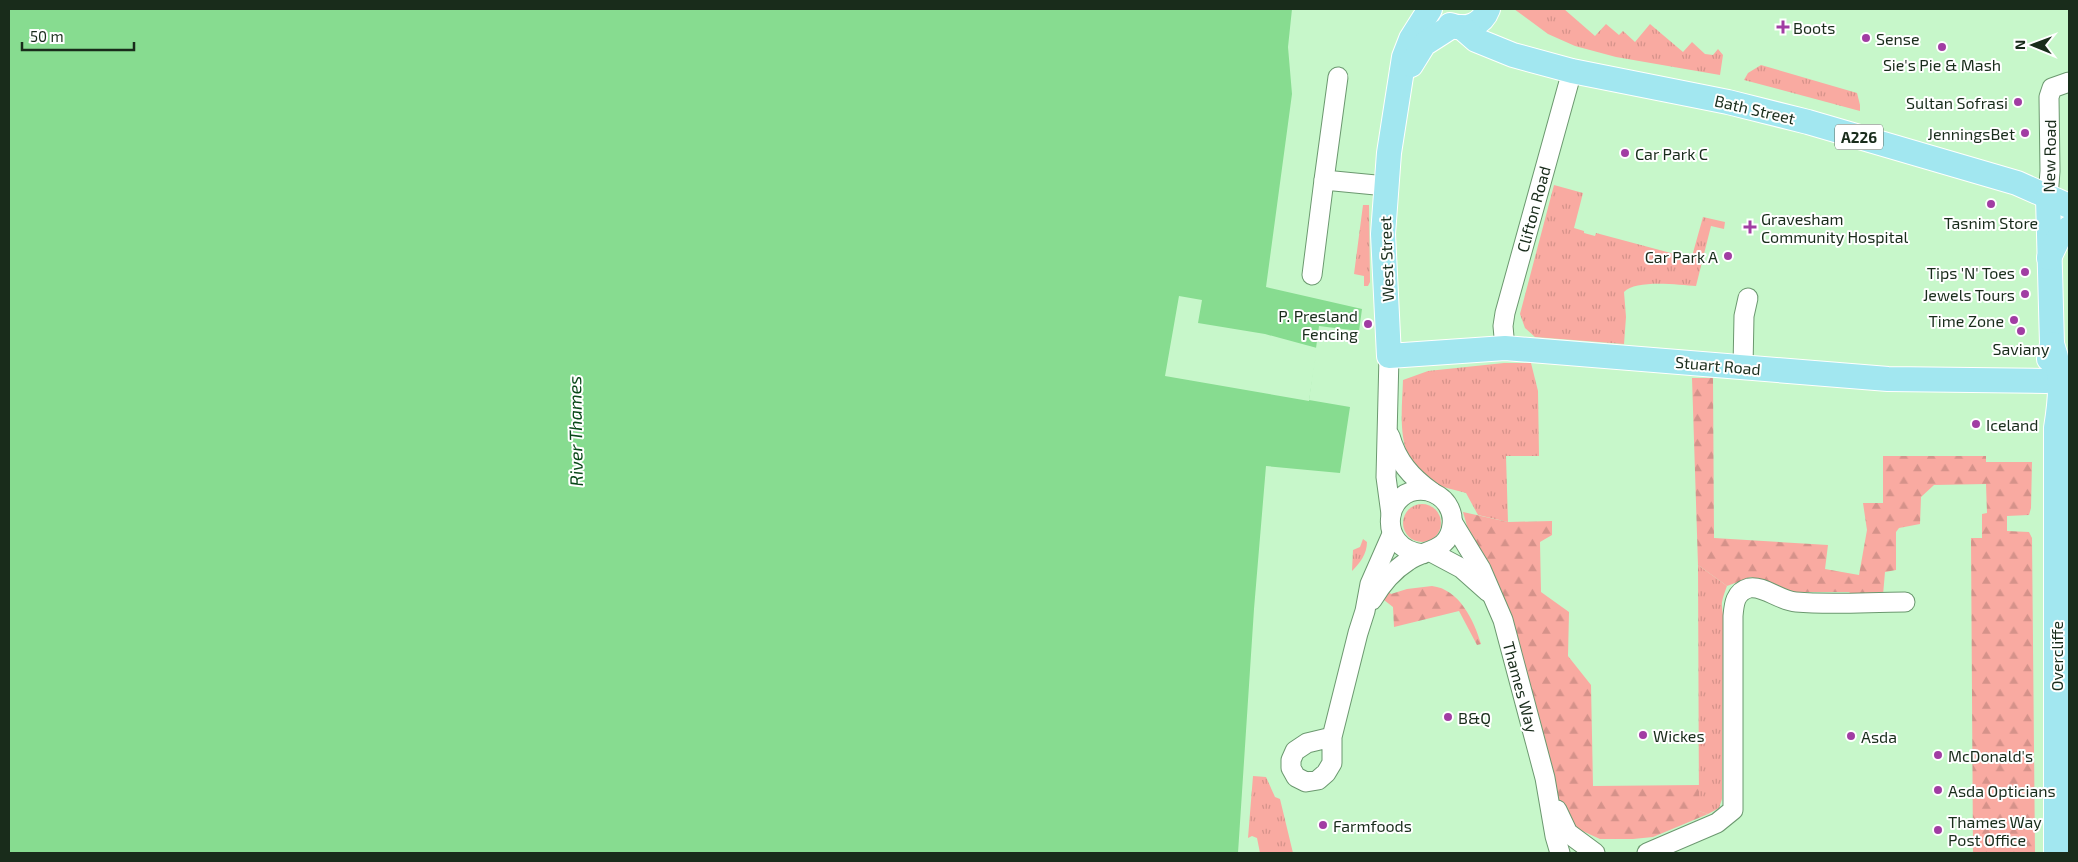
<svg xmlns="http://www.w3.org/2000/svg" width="2078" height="862" viewBox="0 0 2078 862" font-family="'Exo 2',sans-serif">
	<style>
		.grass { fill: url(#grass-tufts) }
		.forest { fill: url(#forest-firs) }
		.water { fill: #87dc90 }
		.pier { fill: #c7f7ca }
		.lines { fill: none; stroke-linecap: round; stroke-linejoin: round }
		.minor-casing { stroke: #6b986f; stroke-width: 21 }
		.major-casing { stroke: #fff; stroke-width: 26 }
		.minor { stroke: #fff; stroke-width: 19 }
		.major { stroke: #a2e7f0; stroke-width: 24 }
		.poi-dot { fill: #a13da3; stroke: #fff; stroke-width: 2 }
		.labels { text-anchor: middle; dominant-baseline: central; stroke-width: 4; stroke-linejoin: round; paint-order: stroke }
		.shield { fill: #fff; stroke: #5e6b5f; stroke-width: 1 }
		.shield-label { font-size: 15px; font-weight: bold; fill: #192c1b }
		.poi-label { font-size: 16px; fill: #192c1b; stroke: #fff; text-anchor: start }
		.street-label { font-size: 16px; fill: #192c1b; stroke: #fff }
		.water-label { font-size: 18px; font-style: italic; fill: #094818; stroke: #fff }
	</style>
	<defs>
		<pattern id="grass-tufts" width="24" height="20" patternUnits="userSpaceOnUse" patternTransform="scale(1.25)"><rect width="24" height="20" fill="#f9aaa1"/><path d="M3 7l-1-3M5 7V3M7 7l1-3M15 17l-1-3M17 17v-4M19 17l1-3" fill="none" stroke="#d5928a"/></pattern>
		<pattern id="forest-firs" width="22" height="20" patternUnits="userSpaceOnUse" patternTransform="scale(1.25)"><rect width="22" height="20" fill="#f9aaa1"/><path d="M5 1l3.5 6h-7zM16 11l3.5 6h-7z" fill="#d5928a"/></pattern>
	</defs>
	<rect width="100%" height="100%" fill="#c7f7ca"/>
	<g class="grass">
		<path d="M1514 9H1564L1595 36 1606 24 1619 35 1623 31 1635 42 1650 24 1683 52 1692 42 1705 54 1713 55 1718 49 1723 55 1720 75 1616 57 1575 46 1548 34Z"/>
		<path d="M1761 65 1857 93 1860 105V111L1744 80 1748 73Z"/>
		<path d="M1554 185 1583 193 1574 228 1584 231V233L1595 236 1596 233 1682 256 1681 258 1691 260 1703 217 1725 222 1724 229 1711 226 1696 286C1679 285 1636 279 1624 292L1626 317 1624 344 1535 337 1525 328 1520 314Z"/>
		<path d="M1363 205H1369L1370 282 1368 286H1364V276L1354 274Z"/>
		<path d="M1504 363H1531L1538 391 1539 456H1506L1508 522 1478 515 1466 493C1452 489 1433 486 1422 476 1396 451 1402 413 1403 380L1428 371Z"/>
		<circle cx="1422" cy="523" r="19"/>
		<path d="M1363 539 1367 542C1367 554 1360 563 1352 571L1353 550 1360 547Z"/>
		<path d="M1698 565 1727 586C1725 591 1723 597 1722 602 1721 614 1727 622 1723 633L1722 799 1719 808 1708 814 1699 811Z"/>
		<path d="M1253 776 1266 777 1275 797 1280 799 1293 853H1260L1257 838 1252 836 1248 838Z"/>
	</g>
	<g class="forest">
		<path d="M1692 378H1713L1714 538 1828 545 1825 569 1859 575 1867 530 1863 503H1883V456H1986V462H2032L2031 508 2029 515 2007 516V531L2029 532 2032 538 2035 853H1973L1971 538H1982V514L1987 513 1986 484 1934 485 1921 497 1920 524 1899 528 1896 532V570L1885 572 1883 595 1855 597 1849 592H1785L1751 577 1727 586 1698 565Z"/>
		<path d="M1463 512 1508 522 1552 521V535L1540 542 1541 592 1569 612 1568 656 1591 685 1593 786 1699 785V811L1708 814 1653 837 1633 839H1600L1578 829 1570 822 1560 807 1550 776 1514 629 1493 572 1467 526Z"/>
		<path d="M1432 586C1459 589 1474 620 1481 644L1477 645 1459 611 1394 627 1393 607 1384 600 1389 592 1391 594 1407 589Z"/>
	</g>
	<path class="water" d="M9 9H1292L1288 47 1292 94 1266 287 1362 309 1359 331 1319 326 1309 400 1350 407 1340 473 1266 466 1254 609 1238 853H9Z"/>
	<path class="pier" d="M1179 296 1202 300 1198 323 1265 334 1317 348 1309 401 1165 376Z"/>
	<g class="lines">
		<defs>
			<g id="minor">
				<path d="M1324 180 1338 77"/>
				<path d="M2048 198 2050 171 2049 97 2052 88 2069 82"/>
				<path d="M1312 275 1324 180 1386 186"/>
				<path d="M1505 348 1503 326 1505 313 1572 71"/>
				<path d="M1389 356 1386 477 1391 514"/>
				<path d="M1743 367 1744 316 1748 298"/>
				<path d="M1390 436C1397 461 1411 477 1432 492"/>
				<path d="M1453 523 1481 569 1503 620 1545 778 1555 836 1560 853"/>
				<path d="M1431 552 1461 568 1488 592"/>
				<path d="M1372 600C1381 585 1392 571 1408 561 1425 549 1449 552 1452 525 1453 518 1451 510 1447 504 1443 498 1435 493 1428 491 1384 483 1374 549 1423 554"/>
				<path d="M1332 737 1307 743 1295 751 1291 760V768L1296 777 1306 782 1318 780 1326 773 1332 763V737L1358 633 1365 611 1370 584 1392 534"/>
				<path d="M1557 810 1568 833 1595 853"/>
				<path d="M1647 853 1717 823 1733 810V616C1734 604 1735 592 1749 588 1763 585 1780 601 1796 602 1832 605 1869 602 1905 602"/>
			</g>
			<g id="major">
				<path d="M1430 9 1411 39 1404 57 1389 153 1383 234 1389 356 1505 348 1888 379 2046 381"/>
				<path d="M1450 25C1466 31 1482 25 1488 9"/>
				<path d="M1461 27 1476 40 1513 55 1572 71 1728 102 1808 122 2017 183 2069 206"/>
				<path d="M1411 65 1424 44 1452 26"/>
				<path d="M2048 198 2052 344 2049 359"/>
				<path d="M2049 258 2058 239 2069 228"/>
				<path d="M2052 344C2063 375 2061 397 2056 428V853"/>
			</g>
		</defs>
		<use href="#minor" class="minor-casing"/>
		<use href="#major" class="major-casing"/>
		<use href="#minor" class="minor"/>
		<use href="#major" class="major"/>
	</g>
	<g class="poi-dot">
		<path d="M1780.5 19.5h5v5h5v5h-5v5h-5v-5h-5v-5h5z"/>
		<circle cx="1866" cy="38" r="5"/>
		<circle cx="1942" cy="47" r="5"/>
		<circle cx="2018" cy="102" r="5"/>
		<circle cx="2025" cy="133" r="5"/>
		<circle cx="1625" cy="153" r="5"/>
		<circle cx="1991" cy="204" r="5"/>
		<path d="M1747.5 219.5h5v5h5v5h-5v5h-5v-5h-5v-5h5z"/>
		<circle cx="1728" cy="256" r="5"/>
		<circle cx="2025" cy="272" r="5"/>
		<circle cx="2025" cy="294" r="5"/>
		<circle cx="2014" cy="320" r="5"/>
		<circle cx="1368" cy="324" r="5"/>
		<circle cx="2021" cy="331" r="5"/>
		<circle cx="1976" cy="424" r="5"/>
		<circle cx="1448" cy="717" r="5"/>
		<circle cx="1643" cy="735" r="5"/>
		<circle cx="1851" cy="736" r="5"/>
		<circle cx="1938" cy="755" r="5"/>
		<circle cx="1938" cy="790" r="5"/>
		<circle cx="1323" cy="825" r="5"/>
		<circle cx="1938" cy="830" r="5"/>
	</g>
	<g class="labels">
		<rect class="shield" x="1835" y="124.5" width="48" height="25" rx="4"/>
		<g class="shield-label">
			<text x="1859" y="137">A226</text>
		</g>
		<g class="poi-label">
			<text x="1793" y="27">Boots</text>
			<text x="1876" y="38">Sense</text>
			<text x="1942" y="64" text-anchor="middle">Sie's Pie &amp; Mash</text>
			<text x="2008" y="102" text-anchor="end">Sultan Sofrasi</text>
			<text x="2015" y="133" text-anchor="end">JenningsBet</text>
			<text x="1635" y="153">Car Park C</text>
			<text x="1761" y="218">Gravesham<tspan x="1761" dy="18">Community Hospital</tspan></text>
			<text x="1991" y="222" text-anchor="middle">Tasnim Store</text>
			<text x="1718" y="256" text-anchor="end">Car Park A</text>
			<text x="2015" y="272" text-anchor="end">Tips 'N' Toes</text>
			<text x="2015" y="294" text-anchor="end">Jewels Tours</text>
			<text x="1358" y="315" text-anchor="end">P. Presland<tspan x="1358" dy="18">Fencing</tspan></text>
			<text x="2004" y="320" text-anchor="end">Time Zone</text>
			<text x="2021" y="348" text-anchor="middle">Saviany</text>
			<text x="1986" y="424">Iceland</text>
			<text x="1458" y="717">B&amp;Q</text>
			<text x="1653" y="735">Wickes</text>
			<text x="1861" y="736">Asda</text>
			<text x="1948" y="755">McDonald's</text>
			<text x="1948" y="790">Asda Opticians</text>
			<text x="1948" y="821">Thames Way<tspan x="1948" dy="18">Post Office</tspan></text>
			<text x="1333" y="825">Farmfoods</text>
		</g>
		<g class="street-label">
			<text transform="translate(1755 109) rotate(13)">Bath Street</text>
			<text transform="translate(2049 156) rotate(-89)">New Road</text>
			<text transform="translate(1533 209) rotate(-75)">Clifton Road</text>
			<text transform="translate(1386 259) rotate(-92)">West Street</text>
			<text transform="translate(1718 365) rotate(5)">Stuart Road</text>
			<text transform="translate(2056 656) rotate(-90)">Overcliffe</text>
			<text transform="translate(1521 687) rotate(75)">Thames Way</text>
		</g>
		<g class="water-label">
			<text transform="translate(575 431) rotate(-91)">River Thames</text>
		</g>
	</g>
	<rect width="2078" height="862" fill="none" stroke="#192c1b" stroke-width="20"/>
	<g transform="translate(2033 45) rotate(271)" stroke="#ffffff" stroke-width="4" paint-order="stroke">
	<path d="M0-4L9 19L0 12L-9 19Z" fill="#192c1b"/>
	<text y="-8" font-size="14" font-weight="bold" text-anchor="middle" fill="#192c1b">N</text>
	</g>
	<path d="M22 42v8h112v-8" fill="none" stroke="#192c1b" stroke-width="2.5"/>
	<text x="30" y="42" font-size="15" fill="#192c1b" stroke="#ffffff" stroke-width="4" paint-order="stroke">50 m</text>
</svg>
